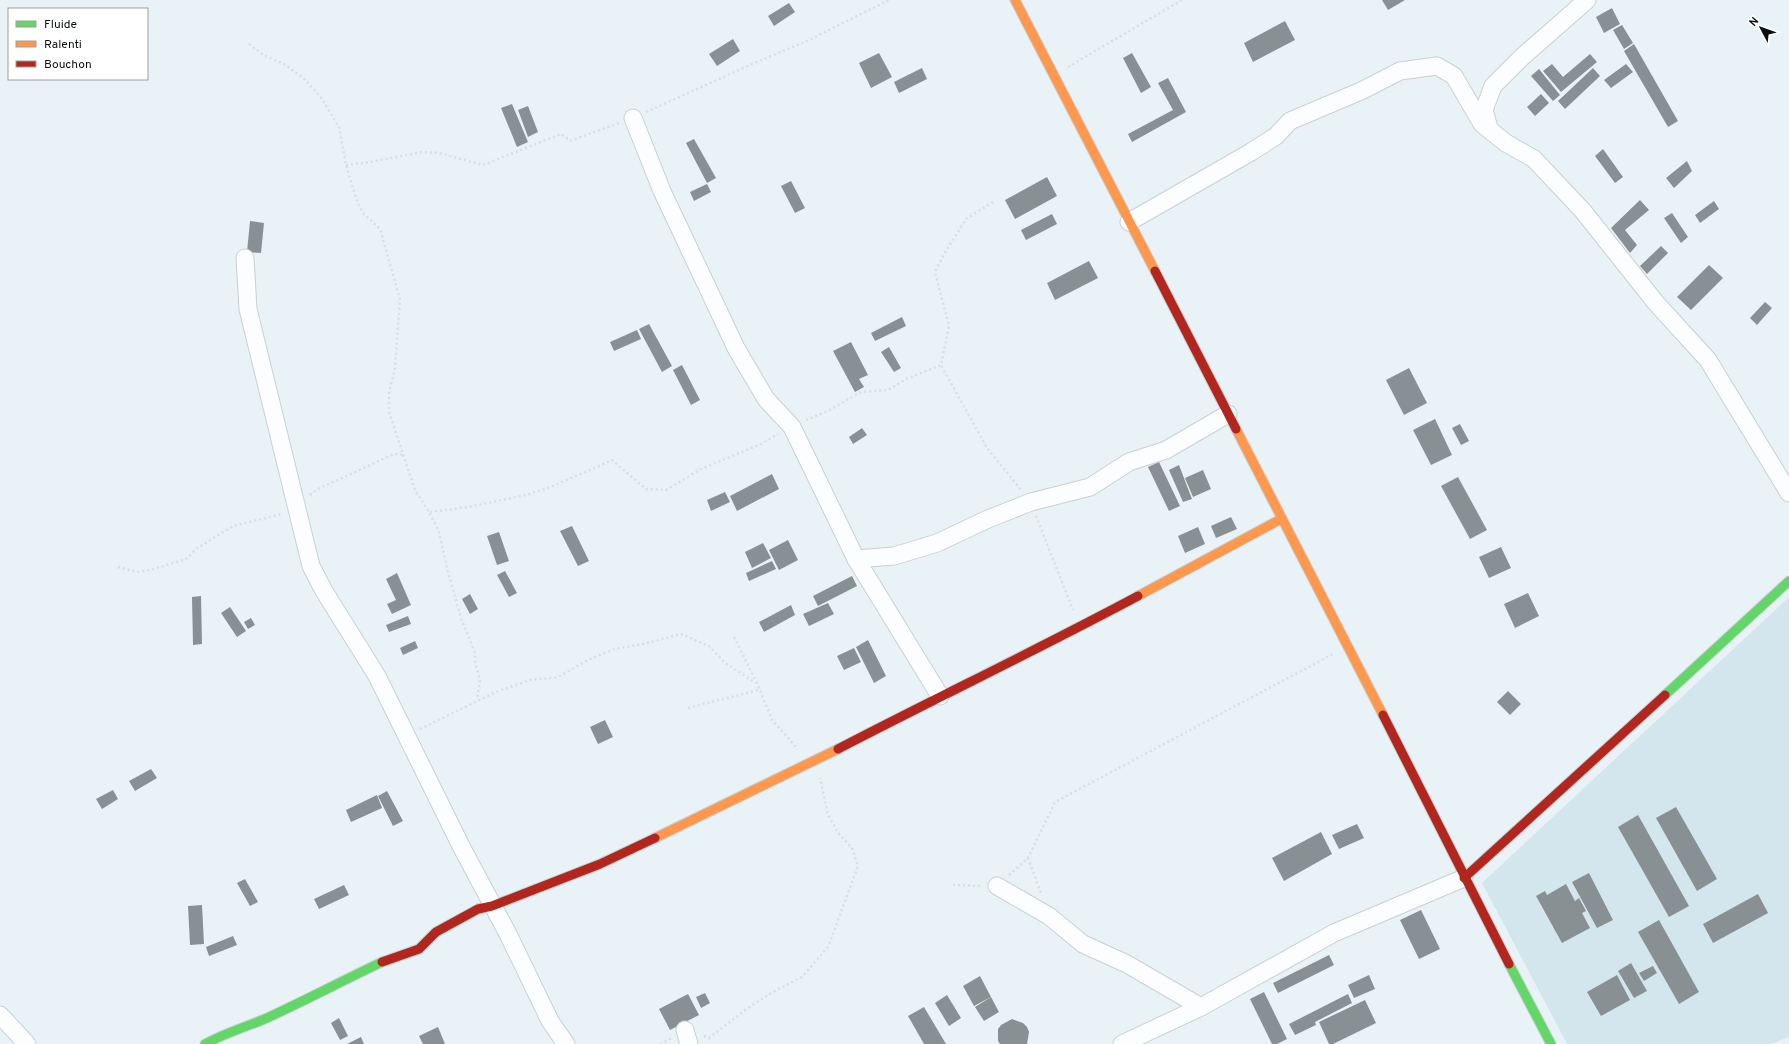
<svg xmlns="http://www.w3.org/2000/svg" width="1789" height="1044" viewBox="0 0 1789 1044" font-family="Overpass,sans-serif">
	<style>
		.built { fill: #d3e6ed }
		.building { fill: #899093 }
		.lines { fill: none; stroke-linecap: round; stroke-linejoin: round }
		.street-casing { stroke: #c8d0d3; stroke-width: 19 }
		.fast-casing { stroke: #c8d0d3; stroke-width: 11 }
		.slow-casing { stroke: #c8d0d3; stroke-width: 11 }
		.jam-casing { stroke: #c8d0d3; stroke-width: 11 }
		.path { stroke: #daddde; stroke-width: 2.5; stroke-dasharray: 2 3; stroke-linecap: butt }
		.street { stroke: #fcfdfe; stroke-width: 17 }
		.fast { stroke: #63d668; stroke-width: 9 }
		.slow { stroke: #ff974d; stroke-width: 9 }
		.jam { stroke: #b3261e; stroke-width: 9 }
	</style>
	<rect width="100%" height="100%" fill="#e9f3f7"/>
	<path class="built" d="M1789 597V1037L1771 1044H1567L1482 883Z"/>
	<g class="building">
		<path d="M1382 0H1405L1388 10Z"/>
		<path d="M789 3 795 12 774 26 768 16Z"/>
		<path d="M1612 8 1620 24 1604 33 1596 17Z"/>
		<path d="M1285 21 1295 40 1253 62 1244 43Z"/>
		<path d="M1622 25 1633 43 1624 49 1613 30Z"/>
		<path d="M733 39 740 51 717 66 709 54Z"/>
		<path d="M1634 44 1678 121 1668 127 1624 51Z"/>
		<path d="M879 53 892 77 871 88 859 63Z"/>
		<path d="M1132 53 1151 87 1141 93 1123 58Z"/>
		<path d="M1590 54 1597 62 1561 92 1543 71 1552 64 1563 77Z"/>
		<path d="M1626 64 1633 72 1611 88 1604 80Z"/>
		<path d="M922 68 927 79 899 93 894 82Z"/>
		<path d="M1593 68 1600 76 1565 109 1558 101Z"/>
		<path d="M1539 69 1560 95 1553 101 1531 76Z"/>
		<path d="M1168 78 1186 112 1132 142 1128 134 1173 110 1158 83Z"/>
		<path d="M1541 94 1549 103 1535 116 1527 107Z"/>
		<path d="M512 104 528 142 517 147 501 108Z"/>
		<path d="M528 106 538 132 528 137 518 110Z"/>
		<path d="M694 139 716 178 707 183 686 143Z"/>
		<path d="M1603 149 1623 177 1615 183 1595 156Z"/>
		<path d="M1687 161 1692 171 1674 188 1666 178Z"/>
		<path d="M1047 177 1057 196 1015 219 1005 200Z"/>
		<path d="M791 181 805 208 795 213 781 186Z"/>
		<path d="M707 184 711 192 694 201 690 192Z"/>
		<path d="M1640 200 1649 210 1625 230 1637 245 1630 253 1611 228Z"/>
		<path d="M1714 201 1719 209 1700 223 1695 215Z"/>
		<path d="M1672 213 1688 237 1681 243 1664 218Z"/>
		<path d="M1052 214 1057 224 1026 240 1021 230Z"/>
		<path d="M250 221 264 223 261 253 247 252Z"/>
		<path d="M1661 246 1668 253 1647 274 1640 266Z"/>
		<path d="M1089 261 1098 278 1055 300 1047 283Z"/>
		<path d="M1709 265 1723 278 1691 310 1677 297Z"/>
		<path d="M1765 302 1772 308 1757 325 1750 318Z"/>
		<path d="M902 317 906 326 875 341 871 333Z"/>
		<path d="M649 324 672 366 662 372 639 329Z"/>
		<path d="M637 330 641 339 614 351 610 342Z"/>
		<path d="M851 342 868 375 859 379 864 387 855 392 833 351Z"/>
		<path d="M889 347 901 368 894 372 881 352Z"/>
		<path d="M682 365 700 400 691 405 673 370Z"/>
		<path d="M1409 368 1427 403 1404 415 1386 380Z"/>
		<path d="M1435 419 1452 455 1431 465 1413 430Z"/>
		<path d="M1460 424 1469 441 1461 445 1452 428Z"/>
		<path d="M862 428 867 435 853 444 849 437Z"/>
		<path d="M1159 462 1180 506 1169 511 1148 467Z"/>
		<path d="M1179 465 1192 499 1183 502 1169 470Z"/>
		<path d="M1203 470 1211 489 1193 497 1185 478Z"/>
		<path d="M772 474 779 489 737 511 730 496Z"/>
		<path d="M1458 477 1487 530 1470 539 1441 486Z"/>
		<path d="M725 492 730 502 711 511 707 500Z"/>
		<path d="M1231 517 1237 529 1216 538 1211 526Z"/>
		<path d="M572 526 589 561 578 566 560 531Z"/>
		<path d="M1198 527 1205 544 1185 553 1178 536Z"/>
		<path d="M499 532 509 561 497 565 487 536Z"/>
		<path d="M788 540 798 560 779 570 769 550Z"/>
		<path d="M763 543 771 558 752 568 745 552Z"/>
		<path d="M1501 547 1511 568 1489 578 1479 557Z"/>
		<path d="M772 561 776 569 749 581 746 573Z"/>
		<path d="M505 571 517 593 509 597 497 575Z"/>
		<path d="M397 573 411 605 392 614 387 604 396 600 386 579Z"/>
		<path d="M852 576 857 586 818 606 813 596Z"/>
		<path d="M1528 593 1539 616 1515 628 1504 604Z"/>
		<path d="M470 594 478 609 470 614 462 599Z"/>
		<path d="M201 596 202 644 193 645 192 597Z"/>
		<path d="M828 603 834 614 809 626 803 614Z"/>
		<path d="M791 605 795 615 764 632 759 622Z"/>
		<path d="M230 607 246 631 237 637 221 613Z"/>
		<path d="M408 616 411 624 389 632 386 625Z"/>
		<path d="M251 618 255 625 248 629 244 622Z"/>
		<path d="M868 640 886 676 874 683 856 647Z"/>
		<path d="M415 641 418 648 403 655 400 648Z"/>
		<path d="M854 648 861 662 844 670 837 656Z"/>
		<path d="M1508 691 1521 704 1510 715 1497 702Z"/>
		<path d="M605 720 613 737 598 744 590 727Z"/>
		<path d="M151 769 157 778 135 791 129 781Z"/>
		<path d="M113 790 118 799 102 809 96 799Z"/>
		<path d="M387 791 403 821 393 826 378 796Z"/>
		<path d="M377 795 382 808 351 822 346 810Z"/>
		<path d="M1676 807 1717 879 1697 891 1656 818Z"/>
		<path d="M1638 815 1689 906 1669 917 1618 827Z"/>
		<path d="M1357 824 1364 838 1339 849 1332 835Z"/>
		<path d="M1321 832 1332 854 1284 881 1272 858Z"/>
		<path d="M1589 873 1613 920 1597 928 1572 882Z"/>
		<path d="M245 879 258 902 250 906 237 883Z"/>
		<path d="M1566 884 1575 901 1579 898 1586 911 1582 913 1590 928 1562 943 1536 896 1545 891 1547 895Z"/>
		<path d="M344 885 349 895 319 909 314 899Z"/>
		<path d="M1758 894 1768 913 1713 943 1703 924Z"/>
		<path d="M202 905 204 944 190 945 188 906Z"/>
		<path d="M1421 910 1440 949 1419 959 1400 920Z"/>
		<path d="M1659 920 1699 992 1679 1004 1638 932Z"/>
		<path d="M233 936 237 945 209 956 206 947Z"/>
		<path d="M1329 955 1334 965 1278 993 1273 983Z"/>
		<path d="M1631 963 1647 991 1634 998 1618 971Z"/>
		<path d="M1653 966 1657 973 1644 981 1639 973Z"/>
		<path d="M1369 975 1375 989 1354 998 1348 985Z"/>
		<path d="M1617 975 1630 1000 1601 1016 1587 992Z"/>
		<path d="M980 976 991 997 974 1006 963 986Z"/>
		<path d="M1264 992 1287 1039 1277 1044H1272L1250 999Z"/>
		<path d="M705 993 710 1003 701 1008 696 997Z"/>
		<path d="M688 994 699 1015 670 1030 659 1009Z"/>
		<path d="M1348 994 1352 1003 1315 1022 1316 1025 1295 1035 1289 1024Z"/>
		<path d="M947 995 961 1018 949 1026 935 1003Z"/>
		<path d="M991 997 999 1012 984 1021 975 1007Z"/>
		<path d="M1365 1000 1376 1023 1333 1044H1329L1319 1022Z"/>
		<path d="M924 1007 946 1044H924L908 1016Z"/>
		<path d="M339 1018 348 1036 340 1040 331 1023Z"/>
		<path d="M1012 1019 1023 1023 1027 1027 1029 1032 1027 1044H1000L998 1041V1029L1001 1025Z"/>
		<path d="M438 1027 445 1044H423L419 1036Z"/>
		<path d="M361 1037 364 1044H347Z"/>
	</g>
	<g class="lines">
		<defs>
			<g id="street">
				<path d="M633 118 662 191 736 348 766 399 792 427 856 559 940 696"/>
				<path d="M1489 128 1484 110 1493 86 1522 57 1587 0"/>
				<path d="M1129 222 1251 152 1276 136 1290 121 1361 91 1400 71 1437 66 1454 76 1482 124 1506 143 1534 159 1583 211 1656 303 1708 360 1789 493"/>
				<path d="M245 258 248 309 311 566 324 591 377 676 462 848 508 934 550 1021 566 1044"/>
				<path d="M856 559 894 556 937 543 988 519 1031 502 1090 487 1129 462 1166 450 1228 414"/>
				<path d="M997 886 1049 916 1083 944 1127 964 1201 1007"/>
				<path d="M0 1015 27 1044"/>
				<path d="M685 1030 689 1044"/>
				<path d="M1122 1044 1201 1007 1334 933 1464 878"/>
			</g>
			<g id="fast">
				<path d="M1665 695 1789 581"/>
				<path d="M1509 964 1551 1044"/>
				<path d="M205 1044C225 1033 246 1027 267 1018 306 1000 344 980 382 962"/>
			</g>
			<g id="slow">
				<path d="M1015 0 1155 271"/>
				<path d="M1236 429 1383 715"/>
				<path d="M1138 596 1281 519"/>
				<path d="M655 838 838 749"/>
			</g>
			<g id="jam">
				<path d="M1155 271 1236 429"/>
				<path d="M1383 715 1509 964"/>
				<path d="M838 749C938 697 1039 649 1138 596"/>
				<path d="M1464 878 1665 695"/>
				<path d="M382 962 419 949 436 932 478 909 492 906 600 864 655 838"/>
			</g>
		</defs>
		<use href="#street" class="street-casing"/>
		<use href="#fast" class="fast-casing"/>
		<use href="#slow" class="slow-casing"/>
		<use href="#jam" class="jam-casing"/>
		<g class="path">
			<path d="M249 44 265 56 284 64 302 77 320 96 339 127 346 165 358 204 364 214 380 229 400 299 395 368 389 393V412L415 490 429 512 439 532 448 572 461 618 475 653V662L480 680 477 700"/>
			<path d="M1068 67 1182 0"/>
			<path d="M646 112 759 61 807 41 889 0"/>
			<path d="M346 165 370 162 422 152 439 153 483 165 561 134 570 141 619 123"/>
			<path d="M993 202 966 219 944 254 935 272 949 326 941 365 987 448 1021 490"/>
			<path d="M806 420 828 411 861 392 888 390 906 379 941 365"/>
			<path d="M310 495 318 489 394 454 404 455"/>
			<path d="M430 512 468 507 526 495 551 487 612 460 646 489 666 490 701 469 761 444 778 434"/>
			<path d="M1036 516 1073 610"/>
			<path d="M118 567 137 572 150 570 186 559 196 549 233 526 282 514"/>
			<path d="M734 637 757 683 772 720 798 749"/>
			<path d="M688 708 759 690"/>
			<path d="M420 729 496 692 530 680 558 677 588 660 614 649 643 644 681 634 709 646 725 663 756 683"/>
			<path d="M1028 858 1041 893"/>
			<path d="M1009 875 1028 858 1055 802 1333 654"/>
			<path d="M953 885 982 886"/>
			<path d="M704 1036 709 1038 748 1008 773 992 802 977 828 947 858 866 852 848 838 833 828 815 820 778"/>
			<path d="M660 1044 672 1038"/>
		</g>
		<use href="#street" class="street"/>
		<use href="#fast" class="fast"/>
		<use href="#slow" class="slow"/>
		<use href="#jam" class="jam"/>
	</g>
	<rect x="8" y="8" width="140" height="72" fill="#ffffff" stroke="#9d9fa0"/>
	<rect x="16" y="21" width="20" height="6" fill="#63d668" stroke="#9d9fa0"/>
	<text x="44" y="28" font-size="12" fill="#0a1012">Fluide</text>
	<rect x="16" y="41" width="20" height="6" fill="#ff974d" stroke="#9d9fa0"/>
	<text x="44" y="48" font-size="12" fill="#0a1012">Ralenti</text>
	<rect x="16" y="61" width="20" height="6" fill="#b3261e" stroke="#9d9fa0"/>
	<text x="44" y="68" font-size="12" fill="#0a1012">Bouchon</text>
	<g transform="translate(1761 28) rotate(311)" stroke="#ffffff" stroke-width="3" paint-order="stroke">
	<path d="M0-3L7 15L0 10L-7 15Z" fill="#0a1012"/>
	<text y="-6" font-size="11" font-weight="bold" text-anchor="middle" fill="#0a1012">N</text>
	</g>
</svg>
